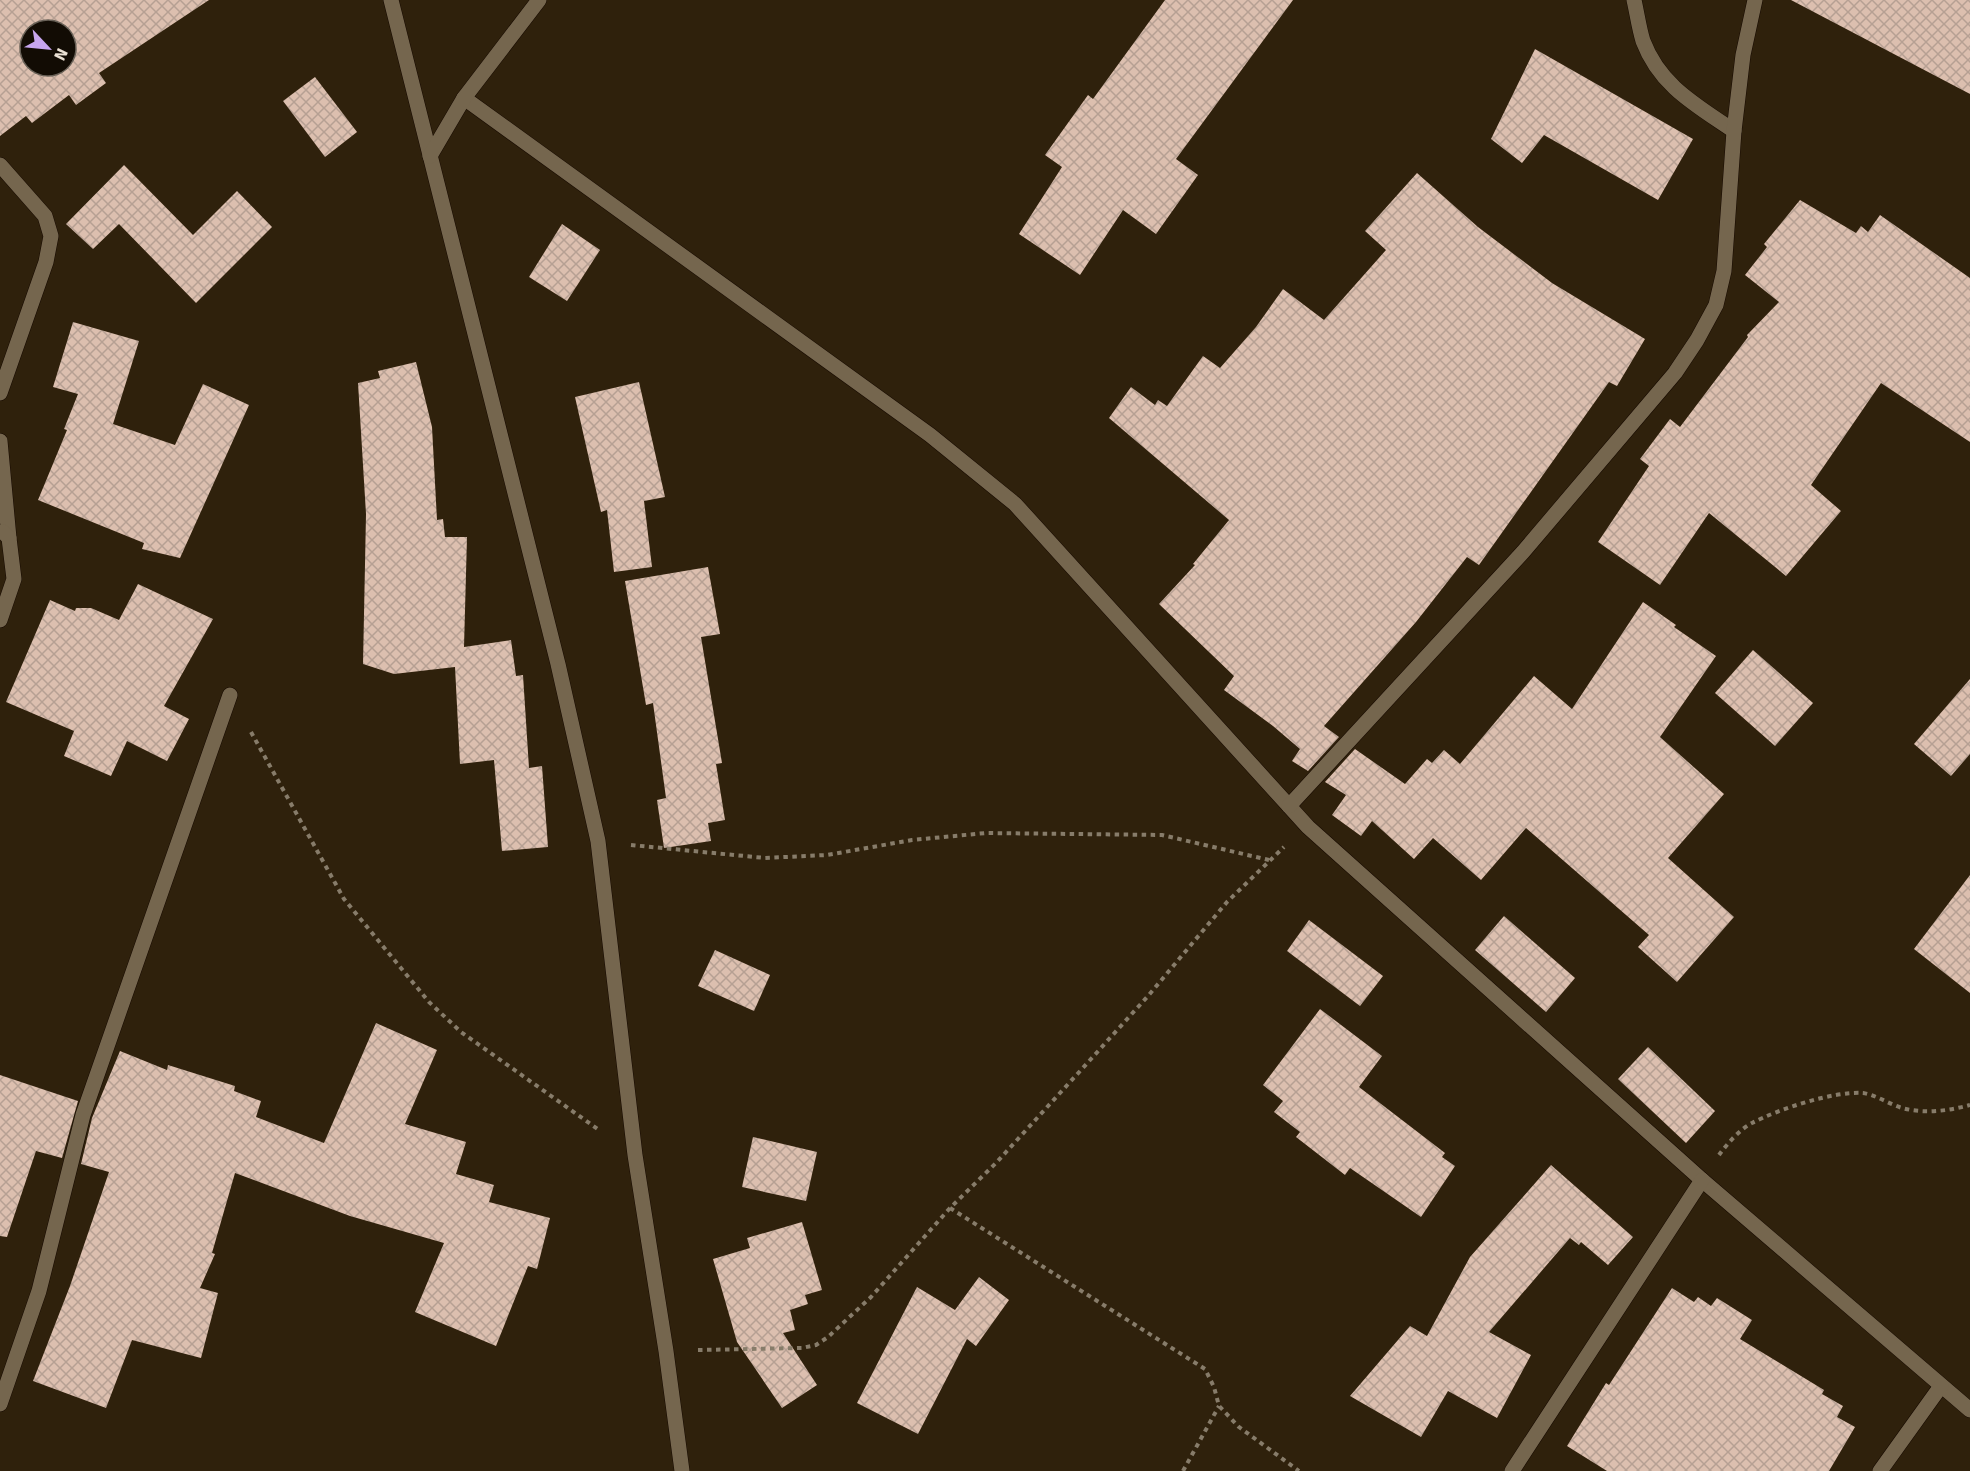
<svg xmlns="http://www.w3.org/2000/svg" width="1970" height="1471" viewBox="0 0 1970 1471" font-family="Signika,sans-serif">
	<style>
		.building { fill: url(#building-cross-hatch); fill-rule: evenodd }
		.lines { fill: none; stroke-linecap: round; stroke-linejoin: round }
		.minor-casing { stroke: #170a00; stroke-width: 16 }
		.path { stroke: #877c6a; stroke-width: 4; stroke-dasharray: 4.5 4.5; stroke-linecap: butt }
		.minor { stroke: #75664e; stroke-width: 15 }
	</style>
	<defs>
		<pattern id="building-cross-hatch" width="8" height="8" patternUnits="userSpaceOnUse" patternTransform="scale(1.5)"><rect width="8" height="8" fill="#dcbfaf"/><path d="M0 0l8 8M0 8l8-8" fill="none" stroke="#b6a093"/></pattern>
	</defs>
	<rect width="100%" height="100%" fill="#2f210c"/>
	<g class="building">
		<path d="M0 0H209L99 73 106 83 76 105 69 95 32 123 26 116 0 136ZM30 30H66V66H30Z"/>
		<path d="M1165 0H1293L1176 159 1198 175 1156 234 1123 210 1080 275 1019 234 1062 167 1045 155 1088 95 1093 99Z"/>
		<path d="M1791 0H1970V94Z"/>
		<path d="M1535 49 1693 139 1658 200 1544 135 1522 163 1491 139Z"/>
		<path d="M315 77 357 132 325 157 283 101Z"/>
		<path d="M124 165 193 235 237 191 272 227 196 303 119 224 93 249 66 224Z"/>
		<path d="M1417 173 1478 227 1552 283 1645 339 1617 386 1609 382 1479 565 1467 557 1416 622 1324 726 1339 737 1308 771 1292 761 1300 749 1273 726 1224 690 1234 676 1159 604 1195 565 1193 564 1229 520 1109 418 1131 387 1155 405 1158 400 1167 406 1203 356 1220 368 1256 327 1283 289 1324 320 1386 250 1365 231Z"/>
		<path d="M1800 200 1856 233 1861 226 1868 232 1880 215 1970 278V442L1881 383 1811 485 1841 511 1786 576 1709 513 1660 585 1598 542 1649 466 1640 459 1670 419 1680 427 1748 337 1747 335 1779 302 1745 275 1767 247 1764 244Z"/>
		<path d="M562 224 600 250 567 301 529 277Z"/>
		<path d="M73 322 139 341 113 424 175 445 203 384 249 405 180 558 142 549 144 543 38 500 67 430 64 429 78 394 53 387Z"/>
		<path d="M416 362 432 427 437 520 443 519 445 537H467L464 647 511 640 516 676 523 675 529 768 542 766 548 847 502 851 494 760 460 764 455 667 394 674 363 664 366 514 358 383 380 378 378 371Z"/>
		<path d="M639 382 665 497 644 501 652 567 614 572 607 510 601 512 575 397Z"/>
		<path d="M708 567 720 634 701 637 722 763 716 764 725 820 708 823 711 841 664 848 657 800 666 798 653 703 646 705 625 581Z"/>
		<path d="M138 584 213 619 164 706 189 719 167 761 127 741 111 776 64 756 74 731 6 702 50 600 75 611 76 608H91L119 620Z"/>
		<path d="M1643 602 1676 625 1674 627 1716 656 1660 737 1724 794 1668 858 1734 917 1677 982 1638 947 1649 935 1526 828 1481 880 1433 838 1414 859 1372 821 1361 836 1332 815 1346 795 1325 782 1355 749 1405 784 1427 759 1432 763 1444 750 1460 764 1534 676 1572 709Z"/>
		<path d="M1753 650 1813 703 1775 746 1715 693Z"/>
		<path d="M1970 679V754L1951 776 1914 744Z"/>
		<path d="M1970 875V993L1914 949Z"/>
		<path d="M1504 916 1575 978 1546 1012 1475 950Z"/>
		<path d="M1309 920 1383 976 1360 1006 1287 951Z"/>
		<path d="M715 950 770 975 754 1011 698 986Z"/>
		<path d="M1320 1009 1382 1056 1359 1087 1445 1153 1442 1157 1455 1166 1421 1217 1350 1168 1345 1175 1296 1137 1300 1132 1274 1112 1283 1101 1263 1085Z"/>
		<path d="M376 1023 437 1050 405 1124 466 1142 456 1174 494 1185 489 1202 550 1218 537 1269 528 1266 496 1346 415 1312 444 1243 350 1216 235 1173 212 1253 215 1254 200 1288 218 1293 201 1358 132 1340 106 1408 33 1381 70 1286 109 1172 81 1164 92 1118 120 1051 167 1070 168 1065 235 1086 234 1091 261 1101 256 1117 324 1143Z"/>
		<path d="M1648 1047 1715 1111 1686 1143 1618 1079Z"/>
		<path d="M0 1075 78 1101 62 1158 36 1151 7 1237 0 1236Z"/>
		<path d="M753 1137 817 1152 806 1201 742 1187Z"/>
		<path d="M1551 1165 1633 1237 1608 1265 1581 1242 1579 1245 1570 1238 1489 1332 1531 1355 1497 1418 1448 1391 1421 1437 1350 1396 1410 1326 1427 1336 1470 1257Z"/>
		<path d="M802 1222 822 1290 805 1295 808 1304 790 1310 795 1330 783 1333 817 1385 782 1408 737 1342 713 1259 750 1248 747 1238Z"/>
		<path d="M979 1277 1009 1300 976 1346 967 1339 918 1434 857 1403 917 1287 955 1310Z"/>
		<path d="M1672 1288 1694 1302 1698 1297 1711 1306 1717 1298 1752 1320 1740 1339 1824 1390 1822 1394 1843 1406 1837 1417 1855 1427 1829 1471H1607L1567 1446 1606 1383 1609 1385Z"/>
	</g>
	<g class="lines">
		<defs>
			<g id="minor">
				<path d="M391 0 558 664 598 841 635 1155 666 1351 682 1471"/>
				<path d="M1634 0C1637 13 1639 28 1643 41 1660 86 1696 105 1734 131"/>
				<path d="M464 98 930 435 1015 504 1308 827 1702 1180 1970 1410"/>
				<path d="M430 156 464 98 539 0"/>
				<path d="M0 165 45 216 51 236 46 262 0 393"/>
				<path d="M0 441 9 538"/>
				<path d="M0 620 14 579 9 538 3 532"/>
				<path d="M1289 806 1523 552 1675 373 1697 340 1716 305 1724 271 1734 131 1743 55 1755 0"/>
				<path d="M0 1404 39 1291 83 1115 230 695"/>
				<path d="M1512 1471 1702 1180"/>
				<path d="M1880 1471 1941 1386"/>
			</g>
		</defs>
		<use href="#minor" class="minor-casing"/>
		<g class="path">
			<path d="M251 732 344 899 429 1002 461 1032 599 1130"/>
			<path d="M631 845 765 858 827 855 912 840 986 833 1162 835 1269 860"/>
			<path d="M1719 1155C1727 1144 1740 1129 1752 1123 1779 1109 1833 1091 1863 1093 1876 1095 1889 1104 1902 1108 1924 1114 1948 1111 1970 1105"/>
			<path d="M950 1208 1205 1369 1214 1387 1219 1406 1239 1427 1299 1471"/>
			<path d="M698 1350 802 1348 816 1345 828 1337 871 1297 950 1208 996 1163 1081 1070 1148 996 1227 902 1284 847"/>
			<path d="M1183 1471 1219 1406"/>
		</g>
		<use href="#minor" class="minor"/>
	</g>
	<g transform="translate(48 48) rotate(116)"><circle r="28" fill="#120c04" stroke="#686157" stroke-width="1.5"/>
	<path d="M0-4.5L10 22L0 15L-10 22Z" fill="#c7a6ef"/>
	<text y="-9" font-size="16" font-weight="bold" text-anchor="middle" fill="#eae1d4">N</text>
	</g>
</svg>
